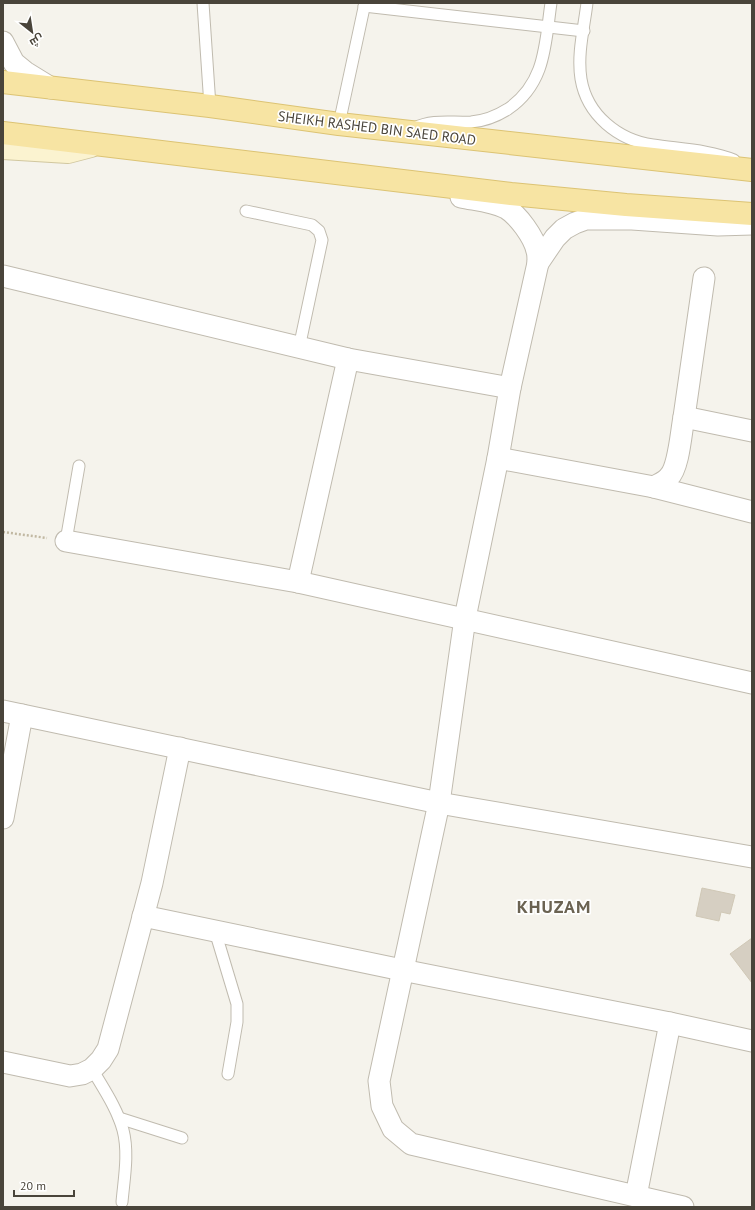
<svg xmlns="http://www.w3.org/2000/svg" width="755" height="1210" viewBox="0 0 755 1210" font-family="'PT Sans',Cairo,sans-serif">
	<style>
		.building { fill: #d6cfc2; stroke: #d0c8b6 }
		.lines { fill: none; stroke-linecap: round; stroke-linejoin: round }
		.lane-casing { stroke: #c0bbaf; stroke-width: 13 }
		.street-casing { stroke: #c0bbaf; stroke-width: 23 }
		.secondary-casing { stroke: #d1c79f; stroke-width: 24 }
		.primary-casing { stroke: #dcc373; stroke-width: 24 }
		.path { stroke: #c1b8a2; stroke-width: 2.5; stroke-dasharray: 2 2; stroke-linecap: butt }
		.lane { stroke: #fff; stroke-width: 11 }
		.street { stroke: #fff; stroke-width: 21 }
		.secondary { stroke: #fbf3d0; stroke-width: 22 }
		.primary { stroke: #f7e4a3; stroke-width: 22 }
		.labels { text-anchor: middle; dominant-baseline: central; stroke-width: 3.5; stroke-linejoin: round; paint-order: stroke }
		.street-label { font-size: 14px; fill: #49443a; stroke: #fff }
		.district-label { font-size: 18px; font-weight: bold; letter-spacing: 1px; fill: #6b6352; stroke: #fff }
	</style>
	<rect width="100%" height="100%" fill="#f5f3ec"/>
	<g class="building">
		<path d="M702 888 735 895 730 914 721 912 719 921 696 916Z"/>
		<path d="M752 938V983L730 954Z"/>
	</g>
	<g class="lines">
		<defs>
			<g id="lane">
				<path d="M203 3 210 106"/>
				<path d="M587 3C584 28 577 54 581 79 587 115 618 140 653 145 679 149 710 150 734 160"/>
				<path d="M364 6 584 31"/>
				<path d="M339 124 365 3"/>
				<path d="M414 128C434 119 450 123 471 122 484 121 497 116 508 109 546 83 545 44 551 3"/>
				<path d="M246 211 312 225 319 231 322 240 299 348"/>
				<path d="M66 541 79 466"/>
				<path d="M215 931 237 1004V1022L228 1074"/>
				<path d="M92 1069C103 1088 117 1108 123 1130 129 1153 124 1179 122 1202"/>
				<path d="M119 1118 182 1138"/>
			</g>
			<g id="street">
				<path d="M3 42 14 63 25 72 51 88"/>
				<path d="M461 197C475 200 492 201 506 208 518 215 534 237 537 251 538 254 538 259 538 263L510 388 498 458 465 618 439 803 379 1081 382 1106 393 1129 411 1144 683 1207"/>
				<path d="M538 263 555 238 564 229 575 223 586 219H632L718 225 752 224"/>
				<path d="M3 276 348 359 510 388"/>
				<path d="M704 278 684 417 752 431"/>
				<path d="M498 458 654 487 752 512"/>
				<path d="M654 487C659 484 665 482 669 477 679 467 681 432 684 417"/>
				<path d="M66 541 298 582 752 683"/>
				<path d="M298 582 348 359"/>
				<path d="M3 711 439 803 752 857"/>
				<path d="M3 818 22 715"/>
				<path d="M143 916 402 970 670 1023 752 1041"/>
				<path d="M3 1062 70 1076 82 1074 92 1069 101 1060 108 1049 152 883 180 748"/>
				<path d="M636 1196 670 1023"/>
			</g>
			<path id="secondary" d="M3 148 68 152 91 146"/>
			<g id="primary">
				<path d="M3 82 210 106 339 124 752 170"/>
				<path d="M3 133 511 194 626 205 752 214"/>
			</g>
		</defs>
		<use href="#lane" class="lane-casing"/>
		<use href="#street" class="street-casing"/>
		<use href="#secondary" class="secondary-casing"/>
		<use href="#primary" class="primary-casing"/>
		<path class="path" d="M3 532 47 538"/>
		<use href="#lane" class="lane"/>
		<use href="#street" class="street"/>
		<use href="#secondary" class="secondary"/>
		<use href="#primary" class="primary"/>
	</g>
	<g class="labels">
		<g class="street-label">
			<text transform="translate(377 128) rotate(7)">SHEIKH RASHED BIN SAED ROAD</text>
		</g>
		<g class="district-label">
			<text x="554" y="906">KHUZAM</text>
		</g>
	</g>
	<rect width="755" height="1210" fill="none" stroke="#49443a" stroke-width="8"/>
	<g transform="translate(32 32) rotate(150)" stroke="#ffffff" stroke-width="3" paint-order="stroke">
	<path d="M0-3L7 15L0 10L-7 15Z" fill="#49443a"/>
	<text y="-6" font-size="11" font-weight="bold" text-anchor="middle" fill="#49443a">ش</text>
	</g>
	<path d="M14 1190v6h60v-6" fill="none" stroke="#49443a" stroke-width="2"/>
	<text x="20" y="1190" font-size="12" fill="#49443a" stroke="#ffffff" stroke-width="3" paint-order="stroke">20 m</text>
</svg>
